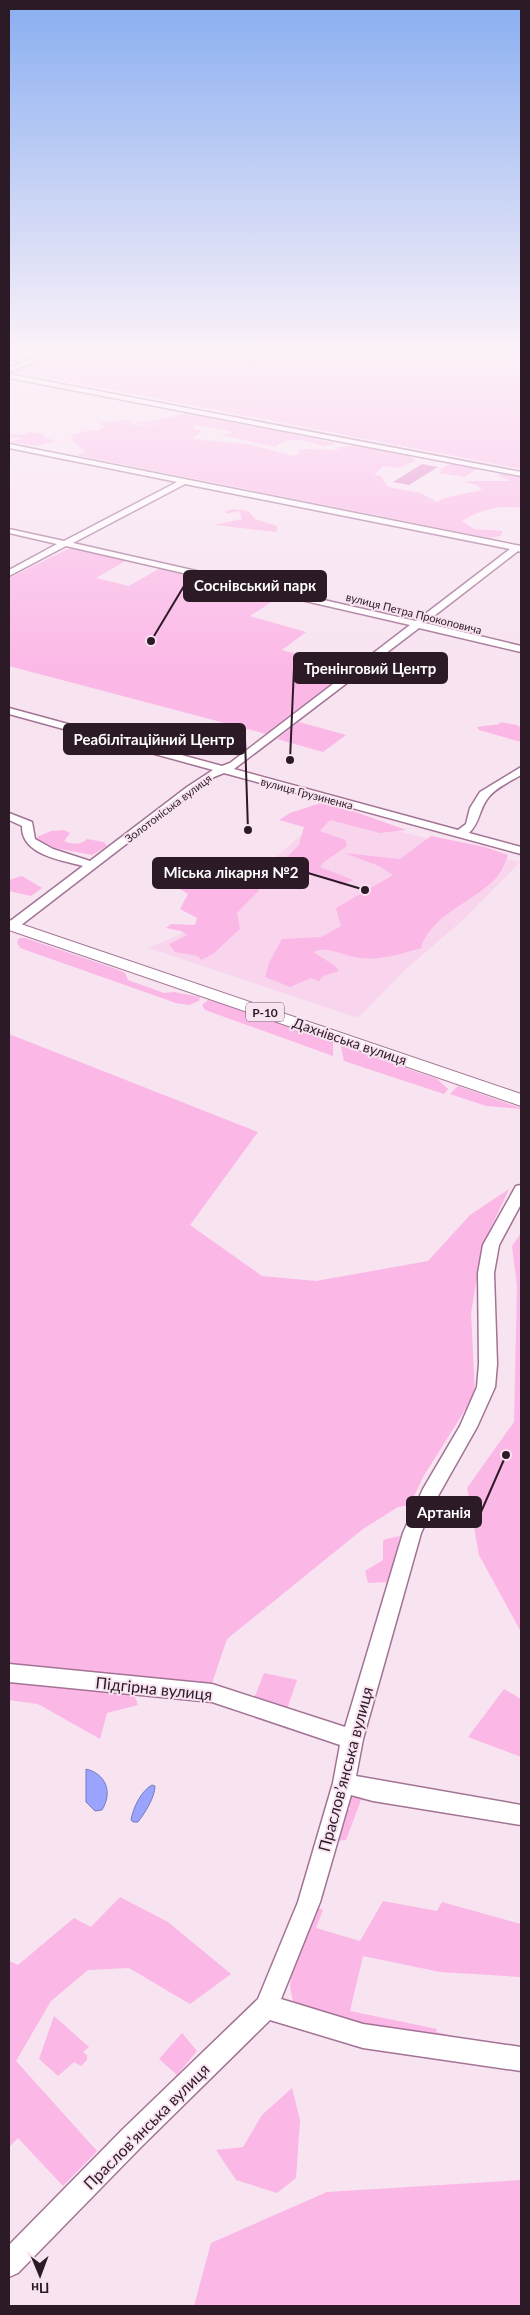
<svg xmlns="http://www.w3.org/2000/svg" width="530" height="2315" viewBox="0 0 530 2315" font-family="Lato,sans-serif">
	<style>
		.built { fill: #f9d5ed }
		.green { fill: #fbb7e6 }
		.water { fill: #9aa4fe; stroke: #797bbe }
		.building { fill: #e38cca }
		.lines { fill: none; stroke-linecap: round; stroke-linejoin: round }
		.minor-casing { stroke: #a37395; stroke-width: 3 }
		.major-casing { stroke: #a37395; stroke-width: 2 }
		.minor { fill: #fff; fill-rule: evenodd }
		.major { fill: #fff; fill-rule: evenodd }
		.labels { text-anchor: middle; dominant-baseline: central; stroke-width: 4; stroke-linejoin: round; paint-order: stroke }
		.far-street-label { font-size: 11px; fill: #2d1a27; stroke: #f8e3f1 }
		.shield { fill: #f8e3f1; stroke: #6a5664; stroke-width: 1 }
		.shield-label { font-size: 12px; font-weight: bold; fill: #2d1a27 }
		.street-label { font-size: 14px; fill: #2d1a27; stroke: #f8e3f1 }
		.near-street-label { font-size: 16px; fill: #2d1a27; stroke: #f8e3f1 }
		.leader { fill: none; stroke: #2d1a27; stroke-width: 2 }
		.callout-dot { fill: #2d1a27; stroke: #f8e3f1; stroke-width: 2 }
		.callout { fill: #2d1a27; stroke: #2d1a27; stroke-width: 2 }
		.callout-label { font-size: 15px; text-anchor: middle; font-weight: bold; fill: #fff }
	</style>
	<rect width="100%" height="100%" fill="#f8e3f1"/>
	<path class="built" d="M326 813 520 862 464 919 407 968 358 1018 149 948 197 927Z"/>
	<g class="green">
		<path d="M9 352H521V469L9 370Z"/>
		<path d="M187 413 335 443C320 453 298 428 275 447L221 435 232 433 229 431 196 425 193 428 201 431 192 439 248 444 293 456 301 453 297 450 301 449 337 450 338 447C363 444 393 448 415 459V461L399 468 383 466 374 475 381 476 388 487 421 493 437 502 444 498 482 490 476 485 464 482 468 481H511L498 476 503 472 521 475V508C499 505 482 509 462 521L474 529 503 531 500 536 490 538 76 455 86 452 74 443 71 435 91 430 100 431V428L106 427 99 423 129 420 137 426 164 427 139 425 136 422 154 421Z"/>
		<path d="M29 432 43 434 46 438 56 441 37 446 9 442 24 438 9 437V434L24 435Z"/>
		<path d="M453 462 478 468 465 477 439 473 442 471 439 470Z"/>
		<path d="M234 509 248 511 255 519 277 526V532L214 525 242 519 239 511 226 514V511Z"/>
		<path d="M72 547 129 559 96 578 129 586 162 567 282 595 250 616 306 632 282 650 350 669 266 734 9 666V578Z"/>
		<path d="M299 722 346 735 323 752 277 739Z"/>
		<path d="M499 722 517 725 521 728V742L479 730 477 727 500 724Z"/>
		<path d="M321 803 333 804 406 830 380 833 330 820 320 831 345 840 347 846 324 862 320 867 353 880 341 885 318 874 307 873 308 871 303 864 285 863 284 860 299 845 304 827 279 820 290 813Z"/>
		<path d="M64 830 70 833 64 841C73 845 80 845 87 839L104 842 107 846 92 855 55 848 37 839V837L51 831Z"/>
		<path d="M431 836 485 847 508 855C505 863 501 873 495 879 472 903 430 915 421 948 401 954 382 960 361 958 342 957 331 945 313 952L334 965 339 971 323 976 319 981 311 978 290 987 265 977 269 963 282 939 321 937 341 926 336 908 393 875 379 866 344 853 400 859Z"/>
		<path d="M238 862 258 867 263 873 256 879 259 890 237 913 240 929 213 954 201 960 198 956 175 952 169 944 187 935 181 931 166 928 171 924 195 925 197 918 180 909 188 894 173 885 156 882 166 873 185 868 193 875 213 881 215 875Z"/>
		<path d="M22 876 42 888 31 896 9 891V880Z"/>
		<path d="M19 938H25L116 969 125 973 128 980 164 993 174 992 200 997 199 1001 189 1005 176 1003 20 948 17 942Z"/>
		<path d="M209 999 333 1042V1056L205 1010 202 1005Z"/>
		<path d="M9 1034 258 1132 190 1225 262 1276 316 1281 428 1261 470 1215 509 1189 482 1247 471 1313 475 1394 423 1477 410 1505 398 1507 363 1529 227 1639 210 1689 9 1669Z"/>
		<path d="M341 1046 437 1079 448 1089 444 1094 344 1061Z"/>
		<path d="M458 1086 521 1108V1109L486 1106 450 1094Z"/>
		<path d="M521 1233V1632L479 1555 467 1488 514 1422 517 1286 512 1246Z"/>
		<path d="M400 1536 388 1582 368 1583 365 1571 383 1560V1541L386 1539Z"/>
		<path d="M9 1673 68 1683 132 1689 138 1705 107 1713 100 1739 38 1704 9 1700Z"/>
		<path d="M264 1673 297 1680 286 1712 253 1701Z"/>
		<path d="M504 1689 521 1699V1757L468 1737Z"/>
		<path d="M355 1796 521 1820V1822L434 1807 409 1808 361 1800 346 1840 335 1841 344 1809H351L347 1805 346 1800Z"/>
		<path d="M120 1897 168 1922 231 1974 190 2004 129 1968 88 1970 51 2001 16 2061 97 2151 63 2186 18 2138 9 2147V1961L18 1965 74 1918 91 1927Z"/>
		<path d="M383 1901 437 1911 442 1902 521 1924V1977L440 1972 363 1956 350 2011 437 2029 436 2032 490 2044V2041L521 2046V2054L445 2045 303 2010 293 2002 290 1986 292 1971 317 1907 323 1910 316 1928 360 1941Z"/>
		<path d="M54 2016 89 2047 83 2052 87 2055V2060L81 2066 74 2062 58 2076 39 2059Z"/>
		<path d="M182 2033 197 2051 177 2075 159 2059Z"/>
		<path d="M292 2088 300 2120 296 2178 277 2193 236 2180 216 2150 243 2147 262 2115Z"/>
		<path d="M521 2180V2306H194L211 2243 327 2192Z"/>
	</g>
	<g class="water">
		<path d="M86 1769C106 1774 113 1792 102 1810L95 1811 86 1802Z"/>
		<path d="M152 1785 155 1786C155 1797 145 1813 138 1822H133L131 1820C133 1808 141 1791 152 1785Z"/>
	</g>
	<path class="building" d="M422 464 438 467 409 485 393 482Z"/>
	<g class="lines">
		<defs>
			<g id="minor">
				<path d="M34 358 36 361 9 372V368Z"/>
				<path d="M9 374 521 472V476L9 378Z"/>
				<path d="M9 444 521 546V552L518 551 425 623 521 646V652L419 628 234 769 458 830 466 824 470 808 480 792 521 767V775C511 781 495 788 488 798 479 809 480 823 469 833L521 847V854L224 773 214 777 195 791 16 929H9V922L83 866C61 860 21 855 22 826L9 820V813L32 822 35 839 53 849 90 861 187 787 213 770 9 714V708L222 766 230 763 410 625 66 546 9 576V570L57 544 9 533V529L64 541 177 482 9 448ZM185 484 510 549 416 621 73 543Z"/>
				<path d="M521 1185V1204L499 1245 494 1273 497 1364 495 1387 477 1427 438 1496 421 1533 363 1739 356 1776 521 1805V1825L373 1801 351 1795 320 1902 281 1999 363 2024 521 2047V2071L363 2048 270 2020 141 2147 18 2273 9 2277V2245L123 2129 258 1999 298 1902 333 1783 340 1745 212 1702 9 1682V1664L212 1684 345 1727 403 1533 423 1489 460 1426 477 1387 479 1364 478 1273 483 1245 516 1186Z"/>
			</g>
			<path id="major" d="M9 920 521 1094V1106L9 930Z"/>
		</defs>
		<use href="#minor" class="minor-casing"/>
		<use href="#major" class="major-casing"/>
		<use href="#minor" class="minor"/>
		<use href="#major" class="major"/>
	</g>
	<linearGradient id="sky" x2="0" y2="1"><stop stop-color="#89aef1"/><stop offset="0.52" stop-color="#fcf2f9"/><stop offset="1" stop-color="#fcf2f9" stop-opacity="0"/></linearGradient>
	<rect width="530" height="676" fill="url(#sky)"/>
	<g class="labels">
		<g class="far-street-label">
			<text transform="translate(414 613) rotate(14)">вулиця Петра Прокоповича</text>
			<text transform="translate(307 793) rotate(15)">вулиця Грузиненка</text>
			<text transform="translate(168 808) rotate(-37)">Золотоніська вулиця</text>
		</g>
		<rect class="shield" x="246" y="1002.5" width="38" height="19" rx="4"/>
		<g class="shield-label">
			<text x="265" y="1012">Р-10</text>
		</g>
		<g class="street-label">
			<text transform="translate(350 1041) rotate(19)">Дахнівська вулиця</text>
		</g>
		<g class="near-street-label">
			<text transform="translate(154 1688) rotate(6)">Підгірна вулиця</text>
			<text transform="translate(345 1769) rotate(-75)">Прасловʼянська вулиця</text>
			<text transform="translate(146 2126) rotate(-45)">Прасловʼянська вулиця</text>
		</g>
	</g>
	<path class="leader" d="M151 641L184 586M290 760L294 668M248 830L245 739M365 890L308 873M506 1455L481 1512"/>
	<g class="callout-dot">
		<circle cx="151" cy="641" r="5"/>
		<circle cx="290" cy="760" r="5"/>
		<circle cx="248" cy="830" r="5"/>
		<circle cx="365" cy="890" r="5"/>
		<circle cx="506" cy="1455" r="5"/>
	</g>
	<g class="callout">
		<rect x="184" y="571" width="142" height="30" rx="5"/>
		<rect x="294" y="653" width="153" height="30" rx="5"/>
		<rect x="64" y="724" width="181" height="30" rx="5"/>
		<rect x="153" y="858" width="155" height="30" rx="5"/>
		<rect x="407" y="1497" width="74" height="30" rx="5"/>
	</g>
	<g class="callout-label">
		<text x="255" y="591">Соснівський парк</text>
		<text x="370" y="674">Тренінговий Центр</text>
		<text x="154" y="745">Реабілітаційний Центр</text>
		<text x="231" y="878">Міська лікарня №2</text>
		<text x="444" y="1518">Артанія</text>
	</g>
	<rect width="530" height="2315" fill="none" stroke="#2d1a27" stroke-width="20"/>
	<g transform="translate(40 2275) rotate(179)" stroke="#f8e3f1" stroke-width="4" paint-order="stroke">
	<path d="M0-4L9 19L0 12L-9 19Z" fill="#2d1a27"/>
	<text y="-8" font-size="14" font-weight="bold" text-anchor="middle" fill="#2d1a27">Пн</text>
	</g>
</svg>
